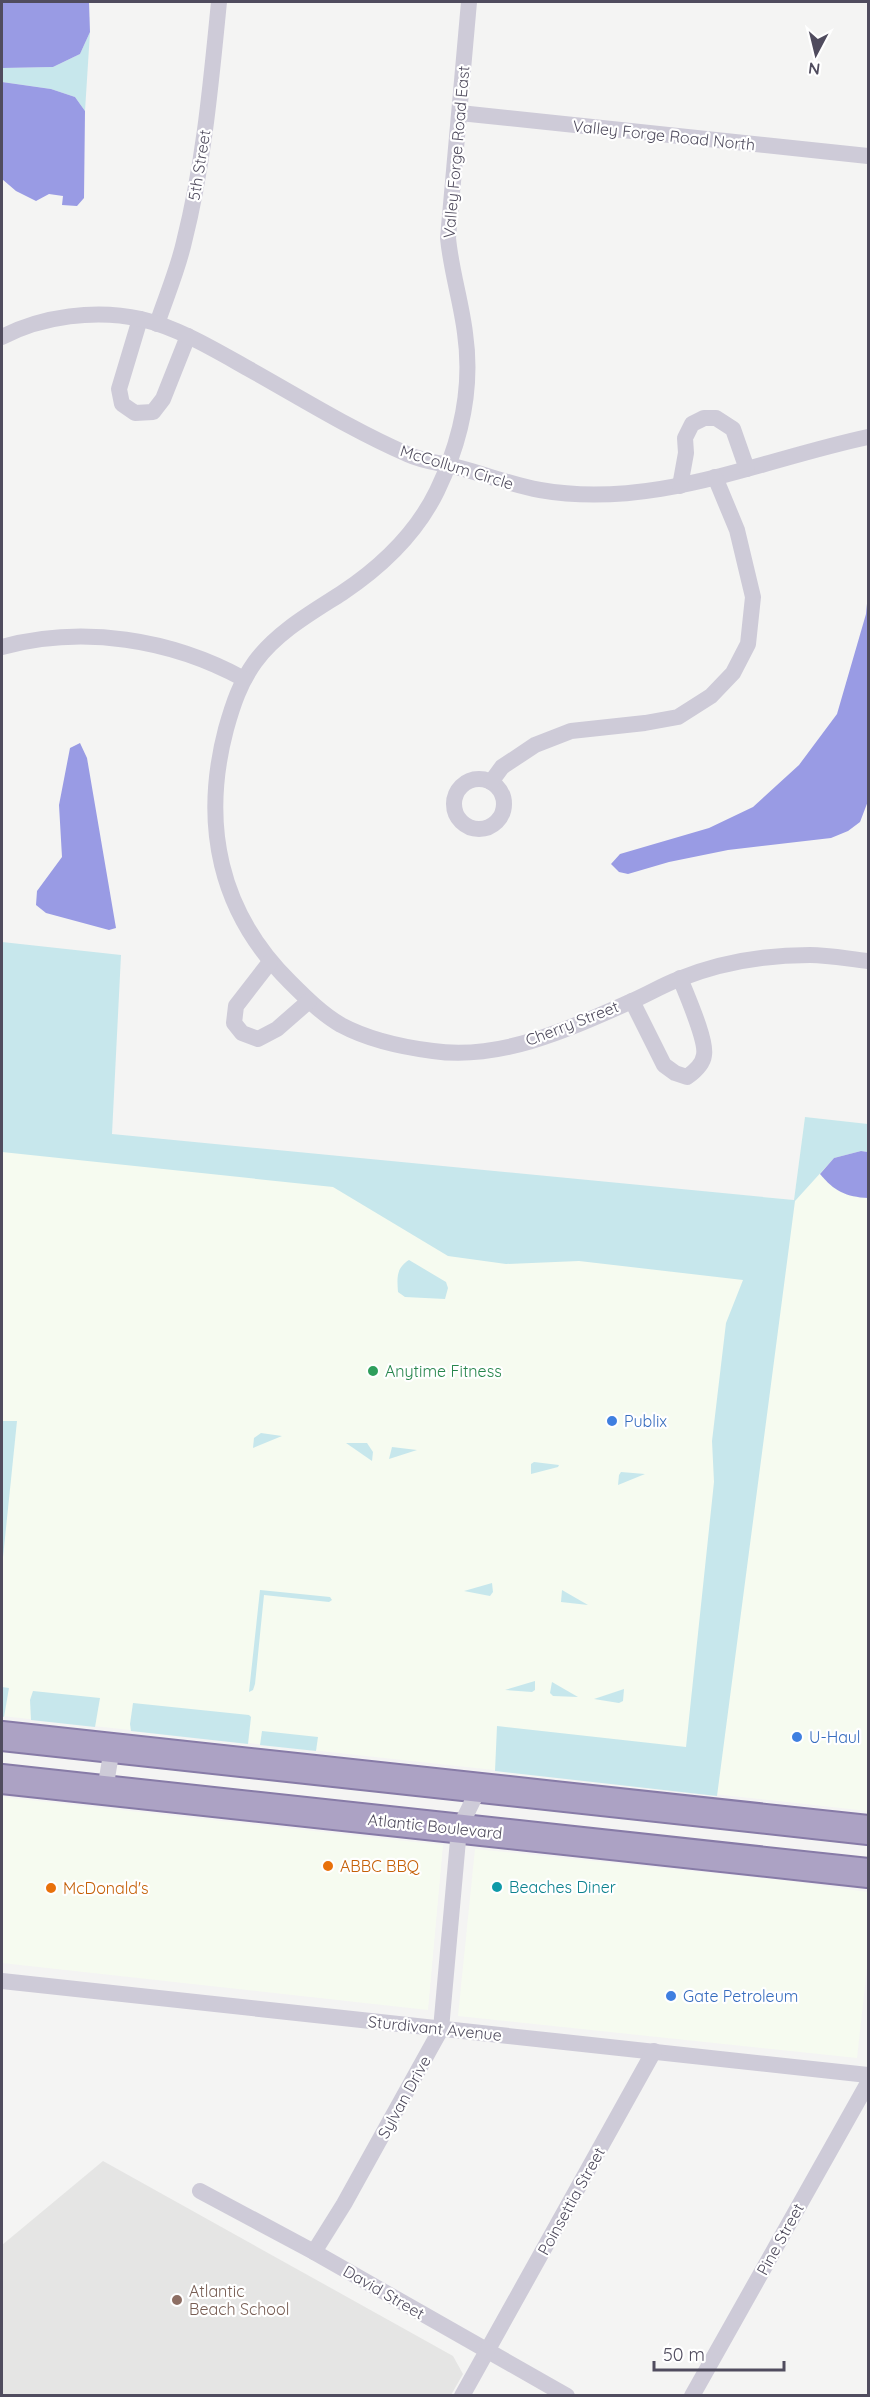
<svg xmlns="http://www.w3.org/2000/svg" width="870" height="2397" viewBox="0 0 870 2397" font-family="Quicksand,sans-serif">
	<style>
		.commercial { fill: #f6fbf0 }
		.education { fill: #e5e5e4 }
		.green { fill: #c7e7ec }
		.water { fill: #999be4 }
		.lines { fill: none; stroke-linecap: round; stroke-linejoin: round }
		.trunk-casing { stroke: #877ba7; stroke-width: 32 }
		.minor { stroke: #cecbd8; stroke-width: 16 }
		.trunk { stroke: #aca2c4; stroke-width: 28 }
		.leisure-dot { fill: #2e9e5b; stroke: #fff; stroke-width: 2 }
		.shop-dot { fill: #3f7fe0; stroke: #fff; stroke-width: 2 }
		.food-dot { fill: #e8710a; stroke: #fff; stroke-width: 2 }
		.culture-dot { fill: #0f9aa8; stroke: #fff; stroke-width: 2 }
		.education-dot { fill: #8d6e63; stroke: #fff; stroke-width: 2 }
		.labels { text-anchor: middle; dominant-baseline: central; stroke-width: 4.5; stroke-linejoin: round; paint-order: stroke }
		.street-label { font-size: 16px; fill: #504c5e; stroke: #fff }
		.leisure-label { font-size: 16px; fill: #27864d; stroke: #fff; text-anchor: start }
		.shop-label { font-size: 16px; fill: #366cbe; stroke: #fff; text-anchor: start }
		.food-label { font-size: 16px; fill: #c56008; stroke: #fff; text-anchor: start }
		.culture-label { font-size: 16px; fill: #0d838f; stroke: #fff; text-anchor: start }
		.education-label { font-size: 16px; fill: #785e54; stroke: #fff; text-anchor: start }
	</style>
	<rect width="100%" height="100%" fill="#f4f4f3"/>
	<g class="commercial">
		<path d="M805 1117 868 1124V1811L2 1716V1128L794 1200Z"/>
		<path d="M2 1797 443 1845 428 2010 2 1963Z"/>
		<path d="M475 1849 788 1881 868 1892V1959L857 2058 458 2016Z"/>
	</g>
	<path class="education" d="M103 2161 453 2356 463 2374 451 2395H2V2245Z"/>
	<g class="green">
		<path d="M90 32 85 111 75 97 51 89 2 82V68L53 67 80 54Z"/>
		<path d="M2 942 121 955 112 1134 794 1200 805 1117 868 1124V1152L861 1151 834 1158 795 1201 717 1796 495 1771 497 1726 686 1747 714 1482 712 1441 726 1323 743 1280 579 1261 506 1264 448 1256 333 1187 2 1152Z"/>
		<path d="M409 1260 446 1282 448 1288 445 1299 405 1297 398 1292C397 1278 396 1268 409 1260Z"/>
		<path d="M2 1421H17L2 1567Z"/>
		<path d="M261 1433 282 1436 253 1448 254 1438Z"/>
		<path d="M346 1443H367L373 1452 372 1461Z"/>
		<path d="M392 1447 417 1450 389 1459Z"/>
		<path d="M534 1462 559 1465 558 1467 531 1474V1464Z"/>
		<path d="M621 1472 645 1474 618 1485 619 1475Z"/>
		<path d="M492 1583 493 1592 490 1596 464 1591Z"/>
		<path d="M260 1590 330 1597 332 1600 329 1602 264 1595 255 1684 253 1690 249 1692Z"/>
		<path d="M562 1590 588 1605 561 1602Z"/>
		<path d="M535 1681V1690L532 1692 505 1690Z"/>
		<path d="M552 1682 578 1697 553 1696 550 1693Z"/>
		<path d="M2 1687 9 1688 4 1717 2 1716Z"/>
		<path d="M624 1689 623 1701 619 1703 594 1699Z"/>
		<path d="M33 1691 100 1698 95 1727 31 1720 30 1700Z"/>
		<path d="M133 1703 249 1715 251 1717 248 1744 131 1731 130 1724Z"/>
		<path d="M262 1731 318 1737 316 1751 260 1745Z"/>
	</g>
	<g class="water">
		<path d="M2 2H89L90 32 80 54 53 67 2 68Z"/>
		<path d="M2 82 51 89 75 97 85 111 84 198 77 206 62 205 63 196 49 194 36 201 16 191 2 179Z"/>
		<path d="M868 593V801L860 822 848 831 831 838 728 850 669 862 628 874 619 872 611 864 620 854 709 828 753 807 799 765 837 714 866 614Z"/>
		<path d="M80 743 87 758 116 928 109 930 46 913 36 905 37 891 62 857 59 805 70 748Z"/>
		<path d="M861 1151 868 1152V1198C846 1197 834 1191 820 1174L834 1158Z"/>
	</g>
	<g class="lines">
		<defs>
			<g id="trunk">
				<path d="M2 1736 868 1830"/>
				<path d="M2 1779 868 1873"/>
			</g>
		</defs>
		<use href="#trunk" class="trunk-casing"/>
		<g class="minor">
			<path d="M469 2 448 238C451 270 461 301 465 333 473 388 461 441 437 491 416 534 381 567 342 593 311 613 277 632 255 662 240 683 233 704 226 729 201 824 219 912 290 982 305 997 322 1014 341 1025 369 1040 401 1047 433 1051 501 1061 571 1028 632 1001 648 994 663 985 679 979 719 963 766 955 810 955 829 955 849 959 868 961"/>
			<path d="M460 113 868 156"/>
			<path d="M140 319 119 389 122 404 135 413 153 412 163 399 188 336"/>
			<path d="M157 324C166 297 178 269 184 242 204 163 211 82 219 2"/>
			<path d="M2 337C42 316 96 309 141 319 179 328 215 350 249 369 301 398 352 430 407 454 424 462 442 463 460 468 487 475 512 485 540 490 653 510 760 460 868 437"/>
			<path d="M680 486 686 453 685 438 692 424 704 418H716L733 429 747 469"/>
			<path d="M2 647C83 625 171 639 244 679"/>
			<circle cx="479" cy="804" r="25"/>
			<path d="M491 782 502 767 535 745 571 731 645 723 678 717 711 696 733 673 748 644 753 597 737 530 715 477"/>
			<path d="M270 962 236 1006 234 1023 242 1033 258 1039 277 1029 309 1001"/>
			<path d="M632 1001 664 1065 675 1073 687 1077C694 1072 703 1064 704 1055 707 1040 686 994 680 978"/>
			<path d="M105 1790 112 1748"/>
			<path d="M2 1981 868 2075"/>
			<path d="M200 2191 314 2252 567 2396"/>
			<path d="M314 2252 344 2204 441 2029 459 1829 479 1788"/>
			<path d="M462 2396 654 2051"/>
			<path d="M692 2396 868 2083"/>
		</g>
		<use href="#trunk" class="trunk"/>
	</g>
	<circle class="leisure-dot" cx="373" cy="1371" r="6"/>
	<g class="shop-dot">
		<circle cx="612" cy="1421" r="6"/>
		<circle cx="797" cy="1737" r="6"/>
		<circle cx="671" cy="1996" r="6"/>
	</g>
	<g class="food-dot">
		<circle cx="328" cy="1866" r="6"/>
		<circle cx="51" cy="1888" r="6"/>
	</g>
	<circle class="culture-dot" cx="497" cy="1887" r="6"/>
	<circle class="education-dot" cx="177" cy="2300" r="6"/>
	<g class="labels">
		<g class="street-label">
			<text transform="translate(664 135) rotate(6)">Valley Forge Road North</text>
			<text transform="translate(456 152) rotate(-85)">Valley Forge Road East</text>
			<text transform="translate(199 165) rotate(-81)">5th Street</text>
			<text transform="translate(457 467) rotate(17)">McCollum Circle</text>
			<text transform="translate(572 1023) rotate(-21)">Cherry Street</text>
			<text transform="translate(435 1826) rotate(6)">Atlantic Boulevard</text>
			<text transform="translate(435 2028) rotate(6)">Sturdivant Avenue</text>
			<text transform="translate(404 2097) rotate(-61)">Sylvan Drive</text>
			<text transform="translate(571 2201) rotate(-61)">Poinsettia Street</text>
			<text transform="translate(780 2239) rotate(-61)">Pine Street</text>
			<text transform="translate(384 2292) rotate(30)">David Street</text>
		</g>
		<g class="leisure-label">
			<text x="385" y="1371">Anytime Fitness</text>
		</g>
		<g class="shop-label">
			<text x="624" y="1421">Publix</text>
			<text x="809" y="1737">U-Haul</text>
			<text x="683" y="1996">Gate Petroleum</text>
		</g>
		<g class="food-label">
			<text x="340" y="1866">ABBC BBQ</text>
			<text x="63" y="1888">McDonald's</text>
		</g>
		<g class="culture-label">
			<text x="509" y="1887">Beaches Diner</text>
		</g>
		<g class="education-label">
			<text x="189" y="2291">Atlantic<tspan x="189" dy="18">Beach School</tspan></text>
		</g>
	</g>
	<rect width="870" height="2397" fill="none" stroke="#504c5e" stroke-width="6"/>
	<g transform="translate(816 54) rotate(187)" stroke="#ffffff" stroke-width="4.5" paint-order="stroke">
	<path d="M0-4.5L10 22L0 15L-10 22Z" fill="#504c5e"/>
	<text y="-9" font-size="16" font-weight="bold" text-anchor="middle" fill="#504c5e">N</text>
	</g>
	<path d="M654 2361v9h130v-9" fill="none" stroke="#504c5e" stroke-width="3"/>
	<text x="663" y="2361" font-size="18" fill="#504c5e" stroke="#ffffff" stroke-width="4.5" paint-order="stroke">50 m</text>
</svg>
